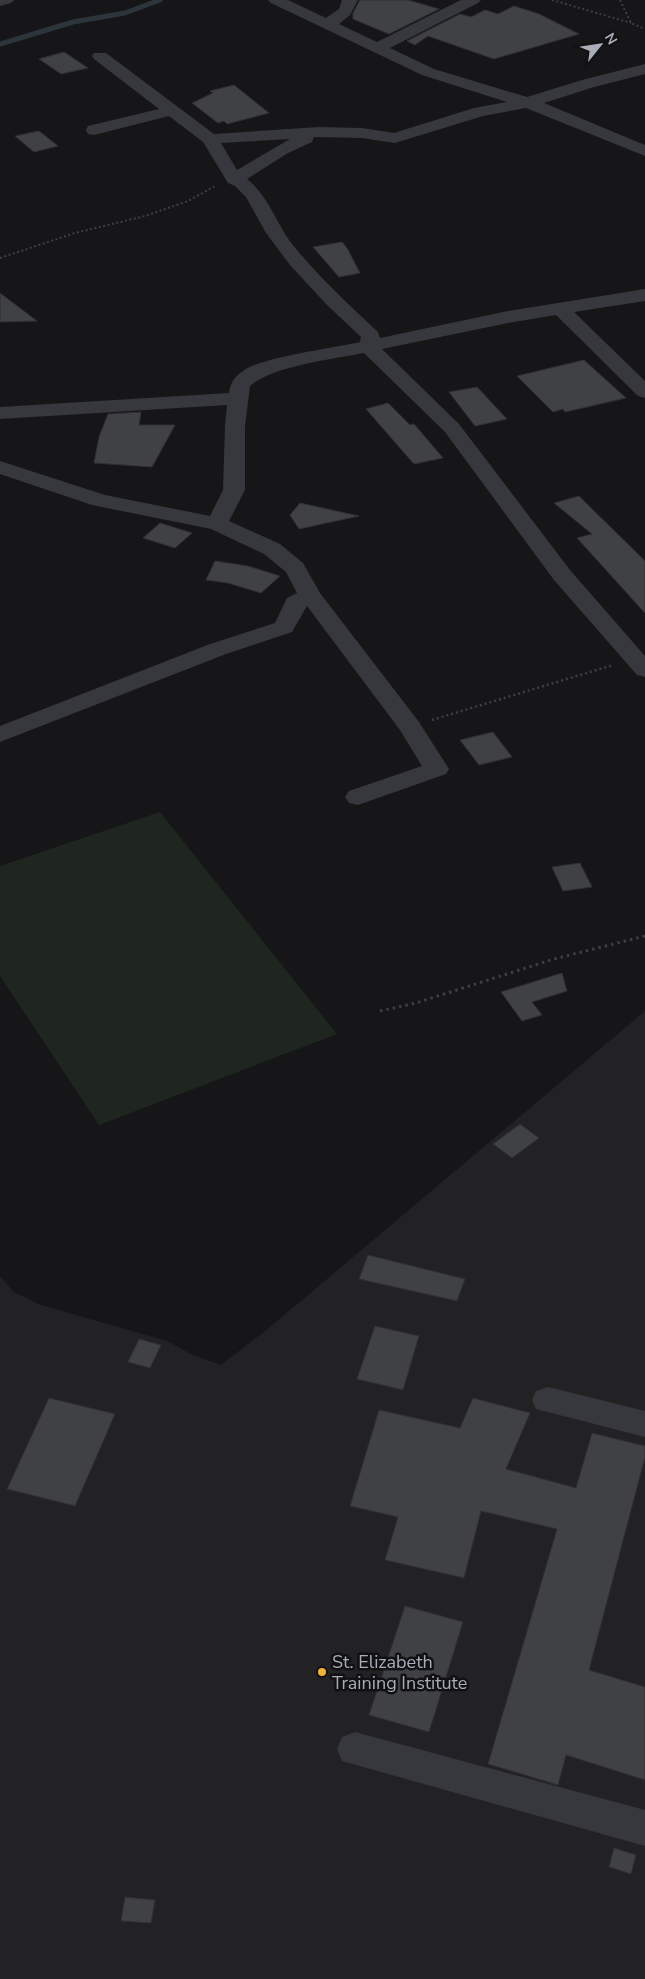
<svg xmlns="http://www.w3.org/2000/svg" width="645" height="1979" viewBox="0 0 645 1979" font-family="'Nunito Sans',sans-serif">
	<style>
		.built { fill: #222225 }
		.green { fill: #1e261f }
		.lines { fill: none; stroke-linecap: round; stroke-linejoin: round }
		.stream { stroke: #2c353c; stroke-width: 5 }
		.building { fill: #404145; stroke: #303034 }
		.path-far2 { stroke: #3d3f44; stroke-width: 2; stroke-dasharray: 2 2.5; stroke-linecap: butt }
		.path-far1 { stroke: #3d3f44; stroke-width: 2.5; stroke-dasharray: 2 3; stroke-linecap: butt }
		.path { stroke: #3d3f44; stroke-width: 3; stroke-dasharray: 2.5 4; stroke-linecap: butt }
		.minor { fill: #37383d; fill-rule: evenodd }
		.poi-dot { fill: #f2b134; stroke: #111113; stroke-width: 2 }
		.labels { text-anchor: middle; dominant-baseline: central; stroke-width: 5; stroke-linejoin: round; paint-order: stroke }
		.near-poi-label { font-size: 18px; fill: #a8adb8; stroke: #111113; text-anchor: start }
	</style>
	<rect width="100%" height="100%" fill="#161618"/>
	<path class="built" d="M645 1011V1979H0V1276L14 1292 41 1305 167 1341 193 1355 221 1365 270 1327Z"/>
	<path class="green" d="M160 812 337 1034 99 1125 0 976V866Z"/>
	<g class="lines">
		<path class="stream" d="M0 44 73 22 125 13 160 0"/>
	</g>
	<g class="building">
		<path d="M360 0H408L439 9 389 34 353 19V13Z"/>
		<path d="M514 6 539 14 579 34 494 59 428 36 415 45 407 41 460 14 471 17 485 10 498 14Z"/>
		<path d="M64 52 88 68 61 74 39 59Z"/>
		<path d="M234 85 269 113 227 124 224 121 218 123 192 103 213 93 210 91Z"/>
		<path d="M39 131 58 146 34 152 15 136Z"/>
		<path d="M342 242 347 248 360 273 339 277 313 247Z"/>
		<path d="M0 293 37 321 0 322Z"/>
		<path d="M584 360 626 398 565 412 563 409 553 412 517 376Z"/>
		<path d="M477 387 507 419 475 426 449 392Z"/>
		<path d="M388 403 410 425 414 424 443 458 414 464 366 409Z"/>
		<path d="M141 412 139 425H175L152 467 94 463 99 437 108 414Z"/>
		<path d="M579 496 645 561V613L577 538 592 534 554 503Z"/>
		<path d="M300 503 359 516 299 529 290 515Z"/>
		<path d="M160 523 192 533 175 548 143 538Z"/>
		<path d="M215 561 248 566 280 576 261 593 228 583 206 580Z"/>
		<path d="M493 732 512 757 479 765 460 740Z"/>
		<path d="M580 863 592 887 563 891 552 867Z"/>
		<path d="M562 973 567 991 532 1002 542 1015 522 1021 501 992Z"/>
		<path d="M520 1124 539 1138 512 1158 493 1144Z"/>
		<path d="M368 1255 465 1279 457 1301 359 1279Z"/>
		<path d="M375 1326 419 1336 403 1390 357 1379Z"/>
		<path d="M139 1339 161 1345 150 1368 128 1362Z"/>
		<path d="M49 1398 115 1414 75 1506 7 1489Z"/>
		<path d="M473 1398 530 1413 506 1469 576 1488 592 1433 645 1446V1457L589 1670 645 1687V1780L566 1755 558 1785 488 1764 557 1529 481 1511 464 1578 385 1560 398 1517 350 1506 379 1410 460 1428Z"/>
		<path d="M405 1606 463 1622 429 1732 369 1715Z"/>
		<path d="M614 1848 636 1855 631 1874 609 1867Z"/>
		<path d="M125 1897 155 1900 151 1923 121 1921Z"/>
	</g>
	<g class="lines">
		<g class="path-far2">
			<path d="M552 0 631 23"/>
			<path d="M620 0 631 23 645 29"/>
			<path d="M0 258 75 233 145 216 188 201 215 186"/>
		</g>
		<path class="path-far1" d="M432 720 613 665"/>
		<path class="path" d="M380 1011 416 1003 554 959 645 936"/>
		<g class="minor">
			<path d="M0 0H14L11 3 0 6Z"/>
			<path d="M268 0H288L326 18 339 9 342 0H358L350 15 339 24 377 42 461 0H481L478 3 390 48 434 69 527 97 582 80 645 64V74L594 87 544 103 645 145V156L526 108 483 116 395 143 362 138 314 137 312 142 288 153 247 179C268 195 276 223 292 244 318 276 348 304 378 332L380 338 508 311 645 289V301L574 312 645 381V398L638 396 556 315 508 323 382 349 459 424 570 570 645 656V677L637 675 554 580 445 432 364 353C334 359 272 366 250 386L245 426V490L229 521 280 544 303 563 320 593 419 722 449 769 446 774 358 805 349 803 345 797 349 791 422 766 400 730 307 606 292 632 226 654 0 742V726L210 644 275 623 287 598 297 593 286 572 264 554 211 529 92 505 0 474V461L105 495 210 516 223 490 225 426 227 405 0 419V407L229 393C230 383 235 376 243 371 262 357 334 348 360 342L361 337 326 304 290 265 266 233 246 197 235 186 228 183 203 142 169 116 94 135 88 134 86 130 88 126 159 109 94 59 92 56 94 53H106L214 134 319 127 362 128 394 133 474 108 507 102 422 75 271 3ZM290 139 237 170 221 143Z"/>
			<path d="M548 1387 645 1411V1437L536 1409 532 1400 536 1391Z"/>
			<path d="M355 1732 645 1810V1846L342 1761 337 1749 342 1737Z"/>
		</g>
	</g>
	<circle class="poi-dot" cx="322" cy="1672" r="5"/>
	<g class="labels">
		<g class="near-poi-label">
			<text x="332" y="1662">St. Elizabeth<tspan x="332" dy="21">Training Institute</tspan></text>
		</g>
	</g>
	<g transform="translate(600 45) rotate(60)" stroke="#111113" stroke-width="4" paint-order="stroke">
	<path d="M0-4L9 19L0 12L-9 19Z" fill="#a8adb8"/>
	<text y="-8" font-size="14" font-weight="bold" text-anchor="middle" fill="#a8adb8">N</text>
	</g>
</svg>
